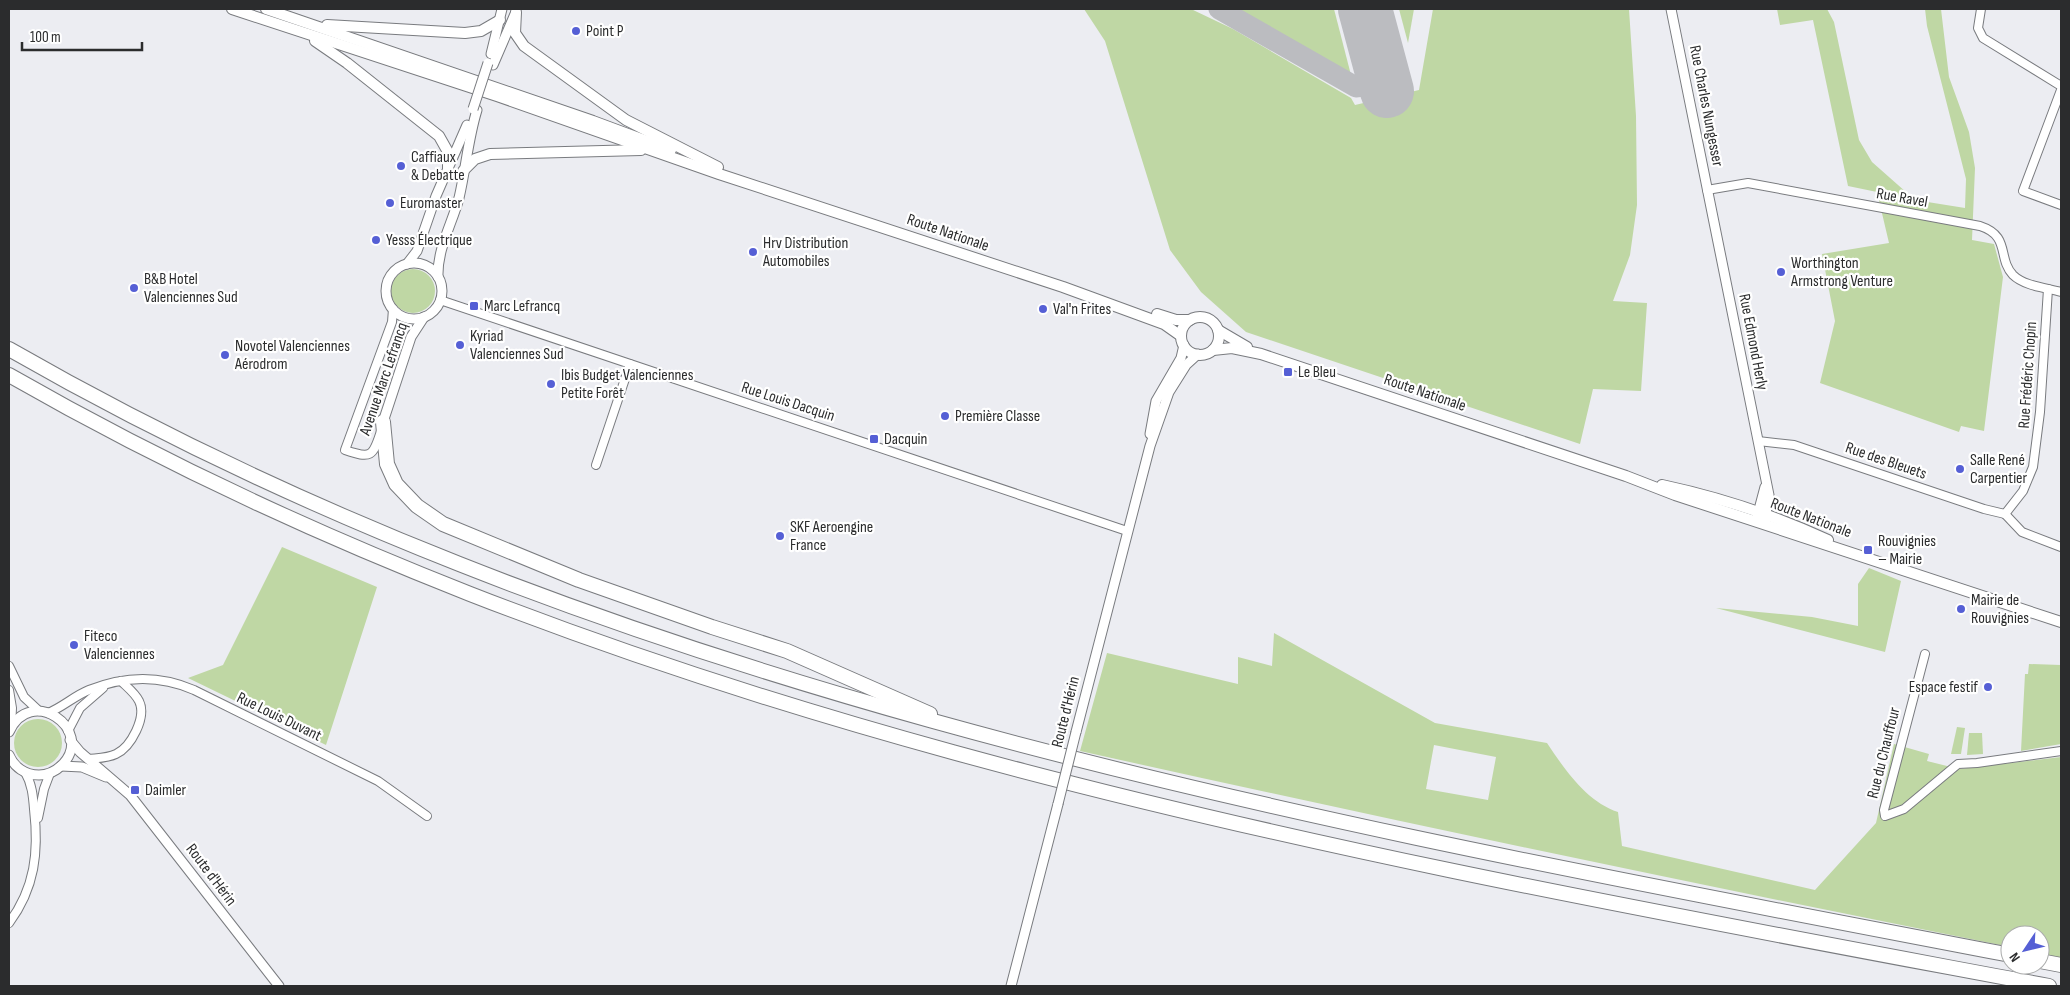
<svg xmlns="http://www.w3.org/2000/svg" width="2070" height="995" viewBox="0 0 2070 995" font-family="'Sofia Sans Condensed',sans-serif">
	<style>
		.green { fill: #bfd7a4; fill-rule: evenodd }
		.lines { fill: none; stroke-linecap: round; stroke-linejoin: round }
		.taxiway { stroke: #bbbcc0; stroke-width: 21 }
		.runway { stroke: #bbbcc0; stroke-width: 54 }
		.minor-casing { stroke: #797b7f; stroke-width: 10 }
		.tertiary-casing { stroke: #797b7f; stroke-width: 11 }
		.secondary-casing { stroke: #797b7f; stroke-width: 12 }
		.motorway-casing { stroke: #797b7f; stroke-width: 16 }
		.minor { stroke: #fff; stroke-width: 8 }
		.tertiary { stroke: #fff; stroke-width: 9 }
		.secondary { stroke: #fff; stroke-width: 10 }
		.motorway { stroke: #fff; stroke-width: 14 }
		.tertiary-bridge-casing { stroke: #797b7f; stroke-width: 11; stroke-linecap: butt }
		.tertiary-bridge { stroke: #fff; stroke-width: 9 }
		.poi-dot { fill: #555fd5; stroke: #fff; stroke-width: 2 }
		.labels { text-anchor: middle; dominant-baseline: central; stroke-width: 4.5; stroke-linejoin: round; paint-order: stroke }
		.poi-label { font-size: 16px; fill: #2b2c2d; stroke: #fff; text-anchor: start }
		.street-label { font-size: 16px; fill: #2b2c2d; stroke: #fff }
	</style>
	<rect width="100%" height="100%" fill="#ecedf2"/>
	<g class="green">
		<path d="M1084 9H1191L1233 29 1351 98 1355 105 1419 90 1433 9H1629L1636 116 1637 205 1630 255 1613 301 1647 303 1641 391 1593 389 1580 444 1246 332 1201 292 1170 250 1105 41Z"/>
		<path d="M1226 9H1334L1352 79 1347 78Z"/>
		<path d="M1399 9H1414L1408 43Z"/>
		<path d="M1777 9H1827L1834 22 1859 140 1872 162 1915 200 1965 208 1966 179 1927 26 1925 9H1941L1949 77 1969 132 1975 168 1972 240 1994 244 2003 277 1984 431 1961 426 1959 432 1820 383 1835 321 1822 254 1889 243 1877 192 1848 186 1813 20 1780 25Z"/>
		<circle cx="413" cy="291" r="22"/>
		<path d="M282 547 377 587 326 745 188 678 223 665Z"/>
		<path d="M1869 568 1901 581 1885 652 1716 608 1812 617 1858 626V584Z"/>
		<path d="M1274 633 1435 723 1547 743C1565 770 1587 802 1618 812L1622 846 1815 890 1876 823 1894 744 1929 754 1927 761 1959 769 2061 757V958L2040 953V935H2010V947C1699 885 1390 820 1080 751L1107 653 1238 684V657L1272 666ZM1434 745 1496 757 1488 800 1426 789Z"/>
		<path d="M2029 664 2061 665V744L2021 751 2025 674H2028Z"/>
		<circle cx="38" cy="743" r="24"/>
		<path d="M1957 727 1965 728 1961 754H1951Z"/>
		<path d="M1969 733H1982L1983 754 1967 755Z"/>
	</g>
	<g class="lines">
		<path class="taxiway" d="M1219 9 1356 87C1375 86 1377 73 1378 57"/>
		<path class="runway" d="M1365 9 1387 91"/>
		<defs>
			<g id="minor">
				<path d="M1981 9 1978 28 1983 38 2061 86"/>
				<path d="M2061 90 2023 191 2061 205"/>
				<path d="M1707 190 1748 183 1980 226C2011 236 1997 258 2013 275 2024 286 2047 288 2061 292"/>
				<path d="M440 300 1127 531"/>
				<path d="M381 431C373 457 371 459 345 450L392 322 393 309"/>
				<path d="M1758 441 1794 445 1984 509 2005 514"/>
				<path d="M596 465 630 364"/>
				<path d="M2005 514 2023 491 2033 467 2040 412 2048 289"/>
				<path d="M2005 514 2022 532 2061 547"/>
				<path d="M1925 654 1884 810 1885 816 1904 809 1958 764 1977 763 2061 751"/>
				<path d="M9 666 24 697 39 711"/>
				<path d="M9 690 12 708 11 727"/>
				<path d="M48 713C63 707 74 696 89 690 124 676 160 675 194 690L378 781 427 816"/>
				<path d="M68 731 80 708 103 688"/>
				<path d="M89 759C98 758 108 758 116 754 131 747 147 717 139 701 135 693 127 687 121 681"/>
				<path d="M38 818 44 789 50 773"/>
				<path d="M9 923C35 888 39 852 34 809 33 796 32 784 25 772"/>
			</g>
			<g id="tertiary">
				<path d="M1671 9 1769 495 1765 520"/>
				<path d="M491 54 502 9"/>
				<path d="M493 65 515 14"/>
				<circle cx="414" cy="291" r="28"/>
				<path d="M407 264 417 251 436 196 467 125"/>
				<path d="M438 277C437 249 452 224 459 198 466 168 468 139 477 110"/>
				<path d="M383 422 411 337 424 317"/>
				<path d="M1150 434 1156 401 1181 358 1184 345"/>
				<path d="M1757 517 1765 487"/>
				<path d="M9 732C30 684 95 729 63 764 56 771 48 775 39 775 25 775 14 767 9 755"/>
				<path d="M1076 732 1150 446 1169 392 1186 365 1198 354"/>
				<path d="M70 740 80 752 130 795 279 986"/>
				<path d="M61 766 82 767 106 777"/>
				<path d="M1011 986 1058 804"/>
			</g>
			<g id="secondary">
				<path d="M232 9 497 96 719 174 1063 287 1164 324 1181 336"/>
				<path d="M266 9 593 121 671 150"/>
				<path d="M516 12 515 33 524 46 626 120 718 167"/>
				<path d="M327 25 465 33 481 31 500 20"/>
				<path d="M315 41 347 63 439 136 448 152V170"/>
				<path d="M463 171 475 159 490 154 641 150"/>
				<path d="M1157 314 1176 320H1190"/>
				<circle cx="1200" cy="336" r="19"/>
				<path d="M1218 330 1247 347"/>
				<path d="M1213 350 1232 348 1261 354 1626 476 1675 495 2061 622"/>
				<path d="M1662 485C1718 497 1776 516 1828 540"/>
			</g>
			<g id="motorway">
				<path d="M9 349C622 701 1324 823 2010 955"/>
				<path d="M9 375C632 732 1352 855 2049 986"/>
				<path d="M383 422 387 464 396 484 417 506 443 524 579 580 712 627 787 651 930 714"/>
				<path d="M2040 961 2061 965"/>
			</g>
		</defs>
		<use href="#minor" class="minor-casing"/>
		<use href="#tertiary" class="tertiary-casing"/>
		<use href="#secondary" class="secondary-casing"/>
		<use href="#motorway" class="motorway-casing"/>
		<use href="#minor" class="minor"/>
		<use href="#tertiary" class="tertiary"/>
		<use href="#secondary" class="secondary"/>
		<use href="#motorway" class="motorway"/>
		<defs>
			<g id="tertiary-bridge">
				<path d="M473 109 488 63"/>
				<path d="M1058 804 1076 732"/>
			</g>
		</defs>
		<use href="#tertiary-bridge" class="tertiary-bridge-casing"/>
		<use href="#tertiary-bridge" class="tertiary-bridge"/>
	</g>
	<g class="poi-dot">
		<circle cx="576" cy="31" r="5"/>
		<circle cx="401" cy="166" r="5"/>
		<circle cx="390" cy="203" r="5"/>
		<circle cx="376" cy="240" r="5"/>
		<circle cx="753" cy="252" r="5"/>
		<circle cx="1781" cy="272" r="5"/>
		<circle cx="134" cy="288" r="5"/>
		<rect x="469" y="301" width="10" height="10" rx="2.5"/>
		<circle cx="1043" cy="309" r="5"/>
		<circle cx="460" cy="345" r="5"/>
		<circle cx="225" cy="355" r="5"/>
		<rect x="1283" y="367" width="10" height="10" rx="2.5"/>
		<circle cx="551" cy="384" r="5"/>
		<circle cx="945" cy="416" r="5"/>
		<rect x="869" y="434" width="10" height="10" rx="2.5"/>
		<circle cx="1960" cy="469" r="5"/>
		<circle cx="780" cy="536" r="5"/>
		<rect x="1863" y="545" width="10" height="10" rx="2.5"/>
		<circle cx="1961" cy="609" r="5"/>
		<circle cx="74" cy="645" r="5"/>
		<circle cx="1988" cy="687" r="5"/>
		<rect x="130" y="785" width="10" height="10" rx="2.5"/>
	</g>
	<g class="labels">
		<g class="poi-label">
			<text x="586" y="31">Point P</text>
			<text x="411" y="157">Caffiaux<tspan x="411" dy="18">&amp; Debatte</tspan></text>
			<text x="400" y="203">Euromaster</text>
			<text x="386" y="240">Yesss Électrique</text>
			<text x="763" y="243">Hrv Distribution<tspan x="763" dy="18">Automobiles</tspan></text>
			<text x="1791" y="263">Worthington<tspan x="1791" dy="18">Armstrong Venture</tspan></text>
			<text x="144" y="279">B&amp;B Hotel<tspan x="144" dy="18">Valenciennes Sud</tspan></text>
			<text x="484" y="306">Marc Lefrancq</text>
			<text x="1053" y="309">Val'n Frites</text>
			<text x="470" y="336">Kyriad<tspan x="470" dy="18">Valenciennes Sud</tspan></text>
			<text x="235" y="346">Novotel Valenciennes<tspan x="235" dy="18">Aérodrom</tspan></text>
			<text x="1298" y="372">Le Bleu</text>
			<text x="561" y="375">Ibis Budget Valenciennes<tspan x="561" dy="18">Petite Forêt</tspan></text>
			<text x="955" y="416">Première Classe</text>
			<text x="884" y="439">Dacquin</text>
			<text x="1970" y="460">Salle René<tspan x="1970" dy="18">Carpentier</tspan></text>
			<text x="790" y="527">SKF Aeroengine<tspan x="790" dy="18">France</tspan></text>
			<text x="1878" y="541">Rouvignies<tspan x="1878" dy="18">– Mairie</tspan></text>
			<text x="1971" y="600">Mairie de<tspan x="1971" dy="18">Rouvignies</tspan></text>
			<text x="84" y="636">Fiteco<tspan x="84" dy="18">Valenciennes</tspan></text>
			<text x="1978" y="687" text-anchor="end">Espace festif</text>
			<text x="145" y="790">Daimler</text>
		</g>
		<g class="street-label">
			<text transform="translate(1706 106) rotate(79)">Rue Charles Nungesser</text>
			<text transform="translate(1902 198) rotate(10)">Rue Ravel</text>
			<text transform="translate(948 233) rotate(19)">Route Nationale</text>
			<text transform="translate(1753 342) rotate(79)">Rue Edmond Herly</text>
			<text transform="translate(2028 375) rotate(-86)">Rue Frédéric Chopin</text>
			<text transform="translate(384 379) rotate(-71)">Avenue Marc Lefrancq</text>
			<text transform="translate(1425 393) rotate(19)">Route Nationale</text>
			<text transform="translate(788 402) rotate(18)">Rue Louis Dacquin</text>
			<text transform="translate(1886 461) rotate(19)">Rue des Bleuets</text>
			<text transform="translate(1811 518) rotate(21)">Route Nationale</text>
			<text transform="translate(1066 712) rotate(-76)">Route d'Hérin</text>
			<text transform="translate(279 717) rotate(26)">Rue Louis Duvant</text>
			<text transform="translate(1884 753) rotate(-76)">Rue du Chauffour</text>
			<text transform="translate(211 875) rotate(53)">Route d'Hérin</text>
		</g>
	</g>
	<rect width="2070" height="995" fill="none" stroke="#2b2c2d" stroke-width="20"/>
	<g transform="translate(2025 950) rotate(235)"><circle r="24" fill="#ffffff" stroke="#aaabab"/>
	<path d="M0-4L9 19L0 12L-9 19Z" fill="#555fd5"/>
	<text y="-8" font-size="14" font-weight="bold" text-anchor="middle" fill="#2b2c2d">N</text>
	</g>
	<path d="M22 42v8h120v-8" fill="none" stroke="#2b2c2d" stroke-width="2.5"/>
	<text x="30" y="42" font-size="15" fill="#2b2c2d" stroke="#ffffff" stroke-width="4" paint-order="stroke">100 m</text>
</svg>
